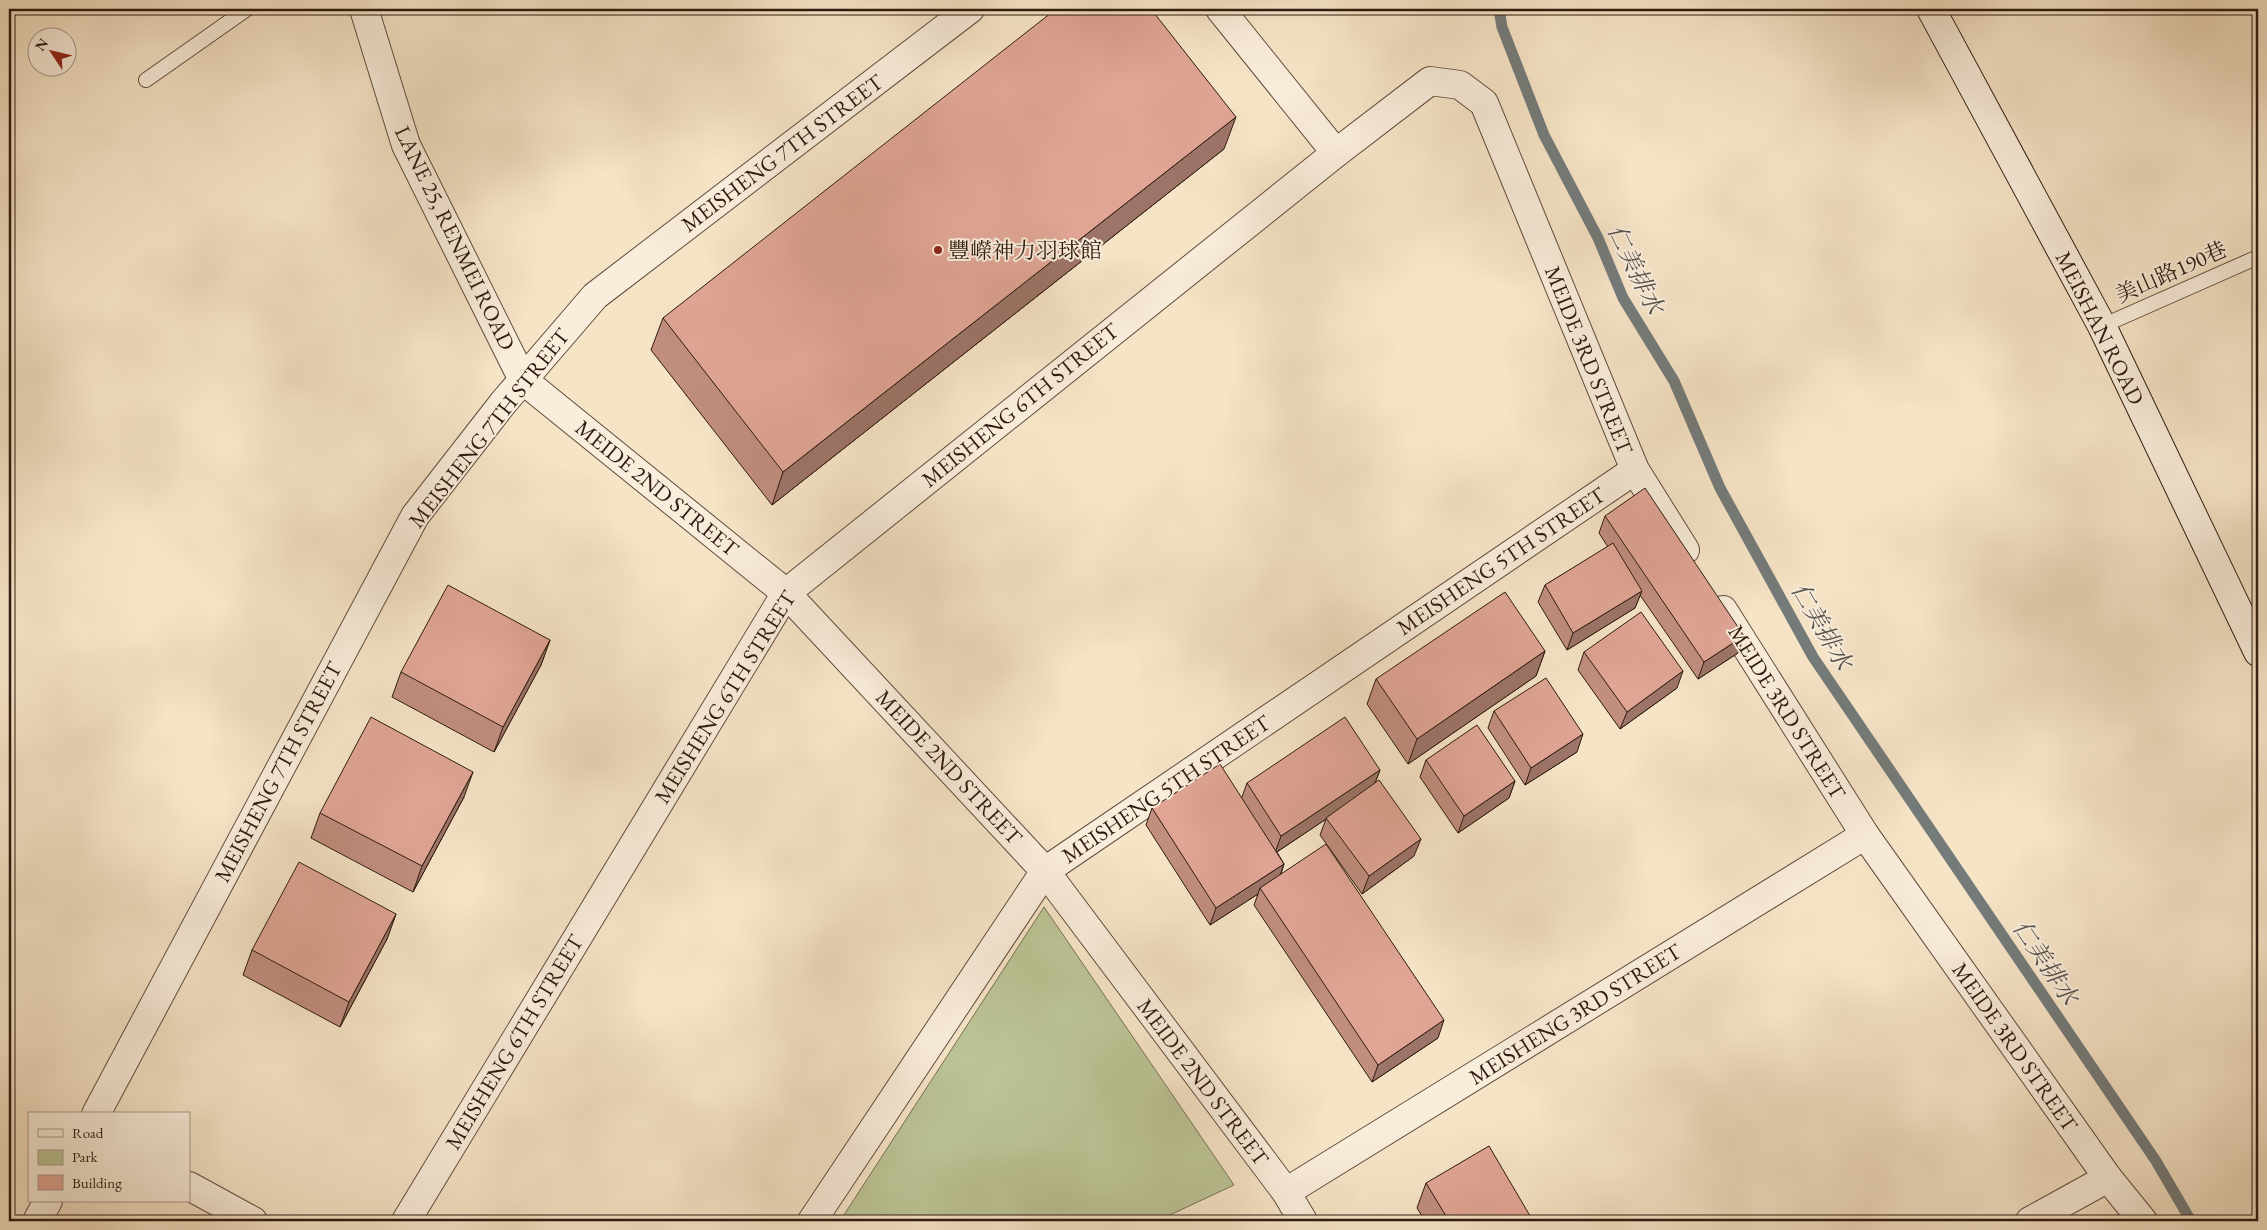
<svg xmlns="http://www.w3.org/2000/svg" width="2267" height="1230" viewBox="0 0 2267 1230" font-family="'EB Garamond','Noto Serif TC',serif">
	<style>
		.green { fill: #bcc496; stroke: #756f53 }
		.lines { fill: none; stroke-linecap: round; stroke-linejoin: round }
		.stream { stroke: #747b7a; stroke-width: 11 }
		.lane-casing { stroke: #604c3e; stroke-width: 16 }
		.street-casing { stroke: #604c3e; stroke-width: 30 }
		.secondary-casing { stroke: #2e1a10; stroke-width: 30 }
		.lane { stroke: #f9eddb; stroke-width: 14 }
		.street { stroke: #f9eddb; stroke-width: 28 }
		.secondary { stroke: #f9eddb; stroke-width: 28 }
		.wall { fill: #c18e80; stroke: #2e1a10 }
		.shaded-wall { fill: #9d7468; stroke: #2e1a10 }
		.building { fill: #e0a595; stroke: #2e1a10 }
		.poi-dot { fill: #8f2418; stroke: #f9eddb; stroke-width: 2 }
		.labels { text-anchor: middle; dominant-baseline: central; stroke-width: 4; stroke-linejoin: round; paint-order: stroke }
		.street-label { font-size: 22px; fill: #2e1a10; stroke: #f9eddb }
		.poi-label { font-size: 22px; fill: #2e1a10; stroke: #f9eddb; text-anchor: start }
		.water-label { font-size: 24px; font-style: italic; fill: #57524e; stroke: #f9eddb }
	</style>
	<rect width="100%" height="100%" fill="#f6e4c7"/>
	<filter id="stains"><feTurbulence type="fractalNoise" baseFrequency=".004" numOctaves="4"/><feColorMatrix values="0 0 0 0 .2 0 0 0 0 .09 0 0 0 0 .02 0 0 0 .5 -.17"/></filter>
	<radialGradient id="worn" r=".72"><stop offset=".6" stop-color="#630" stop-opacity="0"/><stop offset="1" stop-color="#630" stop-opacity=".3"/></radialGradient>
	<path class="green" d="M1044 907 1234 1185 1157 1221H840Z"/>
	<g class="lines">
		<path class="stream" d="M1499 9 1502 27 1544 135 1598 238 1623 298 1674 381 1720 488 1813 657 2156 1161 2191 1221"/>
		<defs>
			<g id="lane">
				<path d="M146 80 247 9"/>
				<path d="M2102 326 2258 257"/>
			</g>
			<g id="street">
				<path d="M364 9 406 145 523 380 786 593 1045 871 1286 1192 1303 1221"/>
				<path d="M1220 9 1336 153"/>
				<path d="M1723 610 1865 835 2108 1178 2143 1221"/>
				<path d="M96 1114 415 516 503 403 595 296 970 9"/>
				<path d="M189 1186 253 1221"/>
				<path d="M1286 1192 1865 835"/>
				<path d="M37 1221 48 1201"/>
				<path d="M406 1221 786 593 1336 153 1430 81 1460 85 1484 103 1635 470 1685 550"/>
				<path d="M812 1221 1045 871 1635 470"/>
				<path d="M2030 1221 2108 1178"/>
			</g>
			<path id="secondary" d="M1931 9 2102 326 2258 652"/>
		</defs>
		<use href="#lane" class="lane-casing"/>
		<use href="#street" class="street-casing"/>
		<use href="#secondary" class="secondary-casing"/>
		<use href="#lane" class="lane"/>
		<use href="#street" class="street"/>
		<use href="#secondary" class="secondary"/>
	</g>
	<g class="wall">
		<path d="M1224 149 772 505 651 350 663 318Z"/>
		<path d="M1605 516 1738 653 1698 679 1640 595 1635 608 1567 650 1538 602 1545 585 1608 547 1599 533Z"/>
		<path d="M550 640 541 665 494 752 392 697 401 672Z"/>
		<path d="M1545 651 1536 676 1408 764 1367 704 1376 679Z"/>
		<path d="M1584 652 1677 688 1620 729 1578 670Z"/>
		<path d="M1494 711 1577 752 1525 785 1488 728Z"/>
		<path d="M1426 760 1515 781 1509 798 1458 833 1420 777Z"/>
		<path d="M1380 770 1375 783 1414 856 1362 894 1320 835 1326 819 1277 852 1284 864 1281 874 1438 1038 1372 1082 1254 905 1258 894 1210 925 1146 825 1152 808 1242 797 1247 783Z"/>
		<path d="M464 797 413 892 311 838 320 813Z"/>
		<path d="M396 914 387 939 340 1027 243 975 252 950Z"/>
		<path d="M1426 1183 1533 1221H1425L1417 1208Z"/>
	</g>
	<g class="shaded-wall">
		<path d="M1236 117 1224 149 772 505 783 472Z"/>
		<path d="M1642 591 1635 608 1567 650 1573 633Z"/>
		<path d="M1744 636 1738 653 1698 679 1704 662Z"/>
		<path d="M550 640 541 665 494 752 503 727Z"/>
		<path d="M1545 651 1536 676 1408 764 1417 739Z"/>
		<path d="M1683 671 1677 688 1620 729 1627 712Z"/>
		<path d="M1583 734 1577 752 1525 785 1531 768Z"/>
		<path d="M1380 770 1373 788 1275 853 1281 836Z"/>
		<path d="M473 772 464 797 413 892 422 866Z"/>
		<path d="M1515 781 1509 798 1458 833 1464 816Z"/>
		<path d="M1421 839 1414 856 1362 894 1369 876Z"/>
		<path d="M1284 864 1278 881 1260 888 1258 894 1210 925 1216 908Z"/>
		<path d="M396 914 387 939 340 1027 349 1002Z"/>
		<path d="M1444 1020 1438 1038 1372 1082 1378 1065Z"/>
	</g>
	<g class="building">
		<path d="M1056 9H1151L1236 117 783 472 663 318Z"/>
		<path d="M1645 488 1744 636 1704 662 1605 516Z"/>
		<path d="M1613 543 1642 591 1573 633 1545 585Z"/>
		<path d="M448 585 550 640 503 727 401 672Z"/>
		<path d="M1505 592 1545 651 1417 739 1376 679Z"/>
		<path d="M1641 612 1683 671 1627 712 1584 652Z"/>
		<path d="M1546 678 1583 734 1531 768 1494 711Z"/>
		<path d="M371 717 473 772 422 866 320 813Z"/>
		<path d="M1345 717 1380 770 1281 836 1247 783Z"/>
		<path d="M1477 725 1515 781 1464 816 1426 760Z"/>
		<path d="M1220 764 1284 864 1216 908 1152 808Z"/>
		<path d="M1379 780 1421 839 1369 876 1326 818Z"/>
		<path d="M1326 844 1444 1020 1378 1065 1260 888Z"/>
		<path d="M299 862 396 914 349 1002 252 950Z"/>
		<path d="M1489 1146 1533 1221H1449L1426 1183Z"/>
	</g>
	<circle class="poi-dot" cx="938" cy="250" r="5"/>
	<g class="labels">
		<g class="street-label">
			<text transform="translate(782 153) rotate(-37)">MEISHENG 7TH STREET</text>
			<text transform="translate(455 238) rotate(64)">LANE 25, RENMEI ROAD</text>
			<text transform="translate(2171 272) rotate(-24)">美山路190巷</text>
			<text transform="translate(2100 328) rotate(63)">MEISHAN ROAD</text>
			<text transform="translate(1589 360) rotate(68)">MEIDE 3RD STREET</text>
			<text transform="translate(1020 405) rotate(-39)">MEISHENG 6TH STREET</text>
			<text transform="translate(489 428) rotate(-52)">MEISHENG 7TH STREET</text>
			<text transform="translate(657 488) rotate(39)">MEIDE 2ND STREET</text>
			<text transform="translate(1501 561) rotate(-34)">MEISHENG 5TH STREET</text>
			<text transform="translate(725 697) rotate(-58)">MEISHENG 6TH STREET</text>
			<text transform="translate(1787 712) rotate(58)">MEIDE 3RD STREET</text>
			<text transform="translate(949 767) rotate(47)">MEIDE 2ND STREET</text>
			<text transform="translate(278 772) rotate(-62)">MEISHENG 7TH STREET</text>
			<text transform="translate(1166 789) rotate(-34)">MEISHENG 5TH STREET</text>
			<text transform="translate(1575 1014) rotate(-32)">MEISHENG 3RD STREET</text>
			<text transform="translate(514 1042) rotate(-59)">MEISHENG 6TH STREET</text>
			<text transform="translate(2015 1047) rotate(55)">MEIDE 3RD STREET</text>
			<text transform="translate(1203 1082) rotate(53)">MEIDE 2ND STREET</text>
		</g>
		<g class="poi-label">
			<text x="948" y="250">豐嶸神力羽球館</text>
		</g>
		<g class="water-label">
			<text transform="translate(1636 269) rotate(64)">仁美排水</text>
			<text transform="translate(1822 626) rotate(60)">仁美排水</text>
			<text transform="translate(2046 962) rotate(56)">仁美排水</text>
		</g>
	</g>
	<rect width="2267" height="1230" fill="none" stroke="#f6e4c7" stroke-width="30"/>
	<rect x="10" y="10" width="2247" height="1210" fill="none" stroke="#2e1a10" stroke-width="2.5"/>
	<rect x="15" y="15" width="2237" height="1200" fill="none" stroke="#2e1a10"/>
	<rect x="28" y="1112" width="162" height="90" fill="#f9eddb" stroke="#a8998a"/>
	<rect x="38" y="1129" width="25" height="8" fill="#f9eddb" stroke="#a8998a"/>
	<text x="72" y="1138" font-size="15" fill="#2e1a10">Road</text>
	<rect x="38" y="1150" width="25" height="15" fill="#bcc496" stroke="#a8998a"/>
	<text x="72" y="1162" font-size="15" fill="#2e1a10">Park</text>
	<rect x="38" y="1175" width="25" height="15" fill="#e0a595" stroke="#a8998a"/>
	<text x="72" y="1188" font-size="15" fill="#2e1a10">Building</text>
	<g transform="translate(52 52) rotate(305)"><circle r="24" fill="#f9eddb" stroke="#a8998a"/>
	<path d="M0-4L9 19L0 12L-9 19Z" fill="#8f2418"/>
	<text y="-8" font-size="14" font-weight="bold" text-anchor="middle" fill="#2e1a10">N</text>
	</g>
	<rect width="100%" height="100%" filter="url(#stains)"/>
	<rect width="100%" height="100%" fill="url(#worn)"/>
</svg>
